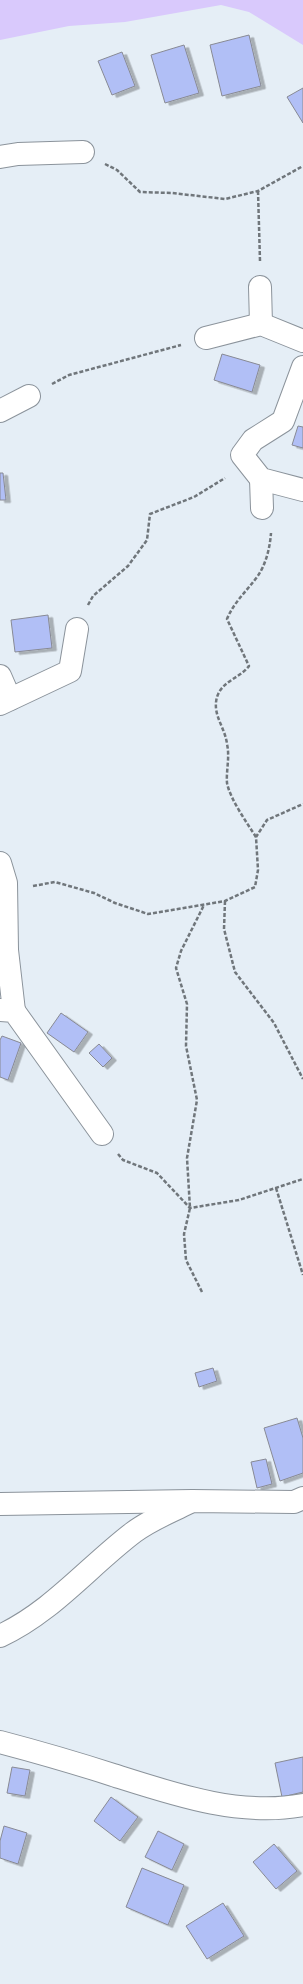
<svg xmlns="http://www.w3.org/2000/svg" width="303" height="1984" viewBox="0 0 303 1984" font-family="Georgia,serif">
	<style>
		.green { fill: #d9c9fc }
		.building { fill: #b1bff6; stroke: #888a94; filter: url(#shadow) }
		.lines { fill: none; stroke-linecap: round; stroke-linejoin: round }
		.street-casing { stroke: #8b939b; stroke-width: 24 }
		.path { stroke: #70767b; stroke-width: 2.5; stroke-dasharray: 4 2; stroke-linecap: butt }
		.street { stroke: #fff; stroke-width: 22 }
	</style>
	<defs>
		<filter id="shadow"><feDropShadow dx="4.5" dy="2.5" stdDeviation="0" flood-color="#0004"/></filter>
	</defs>
	<rect width="100%" height="100%" fill="#e5eef6"/>
	<path class="green" d="M0 0H303V45L249 12 221 5 125 22 69 26 0 40Z"/>
	<g class="building">
		<path d="M249 35 261 86 222 96 210 45Z"/>
		<path d="M184 45 199 93 165 103 151 55Z"/>
		<path d="M122 52 135 86 112 95 98 61Z"/>
		<path d="M303 88V123L287 97Z"/>
		<path d="M222 354 260 365 252 392 214 380Z"/>
		<path d="M298 426 303 427V448L292 445Z"/>
		<path d="M0 473H3L6 500H0Z"/>
		<path d="M48 615 52 648 15 652 11 620Z"/>
		<path d="M61 1013 88 1032 74 1052 47 1033Z"/>
		<path d="M2 1036 21 1043 8 1080 0 1077V1040Z"/>
		<path d="M99 1044 112 1058 103 1067 89 1053Z"/>
		<path d="M213 1368 217 1381 199 1387 195 1373Z"/>
		<path d="M297 1418 303 1438V1473L280 1481 264 1428Z"/>
		<path d="M266 1459 272 1484 257 1488 251 1462Z"/>
		<path d="M303 1757V1792L282 1797 275 1763Z"/>
		<path d="M12 1767 30 1770 25 1796 7 1793Z"/>
		<path d="M111 1797 138 1817 120 1841 94 1821Z"/>
		<path d="M4 1826 27 1833 18 1864 0 1858V1841Z"/>
		<path d="M158 1831 184 1844 172 1870 145 1857Z"/>
		<path d="M274 1844 297 1871 276 1889 253 1862Z"/>
		<path d="M142 1868 184 1885 168 1925 126 1907Z"/>
		<path d="M223 1903 244 1936 207 1959 186 1926Z"/>
	</g>
	<g class="lines">
		<defs>
			<g id="street">
				<path d="M0 157 18 154 83 152"/>
				<path d="M260 287 261 324"/>
				<path d="M206 338 261 324 303 341"/>
				<path d="M303 367 283 421 253 440 242 455 261 479 303 490"/>
				<path d="M0 411 29 396"/>
				<path d="M261 479 262 508"/>
				<path d="M0 676 10 699"/>
				<path d="M0 704 70 671 77 629"/>
				<path d="M0 863 6 883 7 950 14 1011"/>
				<path d="M0 1010 14 1011 102 1134"/>
				<path d="M0 1504 192 1501 294 1502 303 1498"/>
				<path d="M0 1636C52 1612 89 1566 134 1532 150 1520 170 1512 188 1503"/>
				<path d="M0 1742C38 1752 76 1763 113 1775 173 1794 239 1817 303 1805"/>
			</g>
		</defs>
		<use href="#street" class="street-casing"/>
		<g class="path">
			<path d="M105 164 117 170 140 192 172 193 225 199 258 191 303 166"/>
			<path d="M258 191 260 261"/>
			<path d="M52 384 69 375 181 345"/>
			<path d="M88 605 93 596 128 566 147 540 150 514 194 497 225 478"/>
			<path d="M256 837C247 823 230 799 227 783 226 771 230 757 227 744 225 727 212 715 217 697 222 681 240 678 249 666L227 619C234 602 246 592 257 577 266 565 270 547 271 533"/>
			<path d="M33 886 55 882 94 893 115 903 148 914 225 901 255 887 258 870 256 837 267 820 303 804"/>
			<path d="M225 901 224 929 235 972 274 1023 303 1079"/>
			<path d="M118 1154 123 1160 157 1173 190 1208 239 1200 303 1179"/>
			<path d="M276 1188 303 1275"/>
			<path d="M202 1292 186 1260 184 1234 190 1208 187 1158 197 1100 186 1046 187 1004 176 968 181 951 204 905"/>
		</g>
		<use href="#street" class="street"/>
	</g>
</svg>
